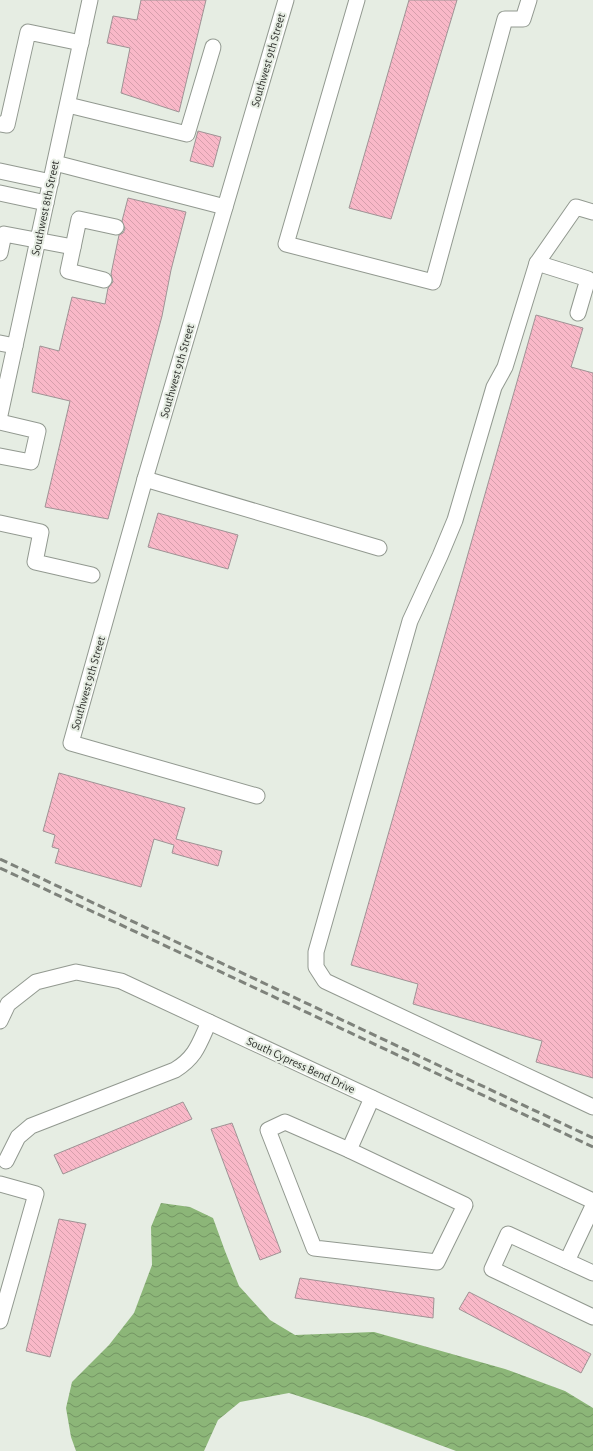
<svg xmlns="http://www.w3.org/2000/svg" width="593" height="1451" viewBox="0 0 593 1451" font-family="'Alegreya Sans',sans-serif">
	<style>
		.water { fill: url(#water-waves) }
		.building { fill: url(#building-back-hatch); stroke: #9f9395 }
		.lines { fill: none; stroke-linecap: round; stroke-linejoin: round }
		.minor-casing { stroke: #929990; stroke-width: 17 }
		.minor { stroke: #fff; stroke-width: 15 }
		.rail { stroke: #7e827b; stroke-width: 3; stroke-dasharray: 8 4; stroke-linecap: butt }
		.labels { text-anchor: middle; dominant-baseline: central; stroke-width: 4; stroke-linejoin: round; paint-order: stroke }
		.street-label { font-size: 12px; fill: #323430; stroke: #e6ede3 }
	</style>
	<defs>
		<pattern id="water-waves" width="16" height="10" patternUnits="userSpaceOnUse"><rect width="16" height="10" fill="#8cb678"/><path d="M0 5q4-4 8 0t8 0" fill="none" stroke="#739563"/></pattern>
		<pattern id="building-back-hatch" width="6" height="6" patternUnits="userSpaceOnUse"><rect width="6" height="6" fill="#f9b8c8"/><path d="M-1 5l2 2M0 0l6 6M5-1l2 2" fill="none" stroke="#d69fac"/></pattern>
	</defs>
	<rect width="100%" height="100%" fill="#e6ede3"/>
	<path class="water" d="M161 1203 190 1207 213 1218 225 1251 239 1286 270 1320 295 1335 374 1332 505 1369 565 1391 593 1408V1451H456L368 1418 289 1393 240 1402 218 1420 204 1451H76L71 1437 66 1408 72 1382 109 1345 134 1313 152 1265 151 1227Z"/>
	<g class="building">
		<path d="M141 0H206L179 112 121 93 130 48 107 43 113 16 137 20Z"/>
		<path d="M409 0H457L391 219 349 208Z"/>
		<path d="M198 131 221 137 213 167 190 161Z"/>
		<path d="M128 198 186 212 171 270 162 316 108 519 45 507 70 401 32 392 40 346 59 351 72 297 105 304 108 288 113 282 111 274 119 235 123 233 125 229 122 221Z"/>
		<path d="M536 315 583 328 571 367 593 373V1078L536 1062 542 1041 413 1004 418 984 351 965Z"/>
		<path d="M158 513 238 535 228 569 148 547Z"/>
		<path d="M59 773 185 808 176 839 222 851 218 866 172 853 174 845 154 839 141 887 55 863 59 849 52 847 55 835 43 831Z"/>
		<path d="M183 1102 192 1119 63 1174 54 1155Z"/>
		<path d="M232 1123 281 1252 260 1260 211 1129Z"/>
		<path d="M59 1219 86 1224 50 1357 26 1351Z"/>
		<path d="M300 1278 434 1298 433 1318 295 1298Z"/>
		<path d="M469 1292 591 1354 581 1373 459 1309Z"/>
	</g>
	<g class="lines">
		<defs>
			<g id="minor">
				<path d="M357 0 286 244 433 282 505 19H523L529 0"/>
				<path d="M68 105 187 134 213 47"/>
				<path d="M0 124 7 125 28 32 81 43"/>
				<path d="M55 163 225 207"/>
				<path d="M0 171 51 182"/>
				<path d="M0 193 46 203"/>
				<path d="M593 212 576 207 537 263 505 367 494 387 455 520 440 556 410 621 316 952V967L325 981 593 1107"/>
				<path d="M0 253 4 234 73 247"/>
				<path d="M537 263 588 279 578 313"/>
				<path d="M104 280 68 271 79 219 116 227"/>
				<path d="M0 343 15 346"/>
				<path d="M0 415 90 0"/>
				<path d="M0 422 38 431 31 462 0 456"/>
				<path d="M145 479 379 548"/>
				<path d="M0 523 41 532 35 562 92 575"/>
				<path d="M257 796 71 743 145 479 286 0"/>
				<path d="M0 1021 8 1004 36 982 76 972 121 981 593 1201"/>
				<path d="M285 1122 349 1150 465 1205 437 1262 314 1248 268 1130Z"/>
				<path d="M349 1150 372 1098"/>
				<path d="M6 1161 18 1137 31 1126 175 1070C196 1057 199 1044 209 1022"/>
				<path d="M0 1184 36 1194 0 1321"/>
				<path d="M567 1261 593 1206"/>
				<path d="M593 1273 508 1234 492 1269 593 1317"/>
			</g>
		</defs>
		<use href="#minor" class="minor-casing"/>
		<use href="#minor" class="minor"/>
		<g class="rail">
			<path d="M0 859 593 1138"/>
			<path d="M0 868 593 1147"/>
		</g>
	</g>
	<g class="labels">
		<g class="street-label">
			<text transform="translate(268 60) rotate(-74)">Southwest 9th Street</text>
			<text transform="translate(45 208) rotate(-78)">Southwest 8th Street</text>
			<text transform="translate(177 371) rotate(-74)">Southwest 9th Street</text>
			<text transform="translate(88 683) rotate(-74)">Southwest 9th Street</text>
			<text transform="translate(301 1065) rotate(25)">South Cypress Bend Drive</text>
		</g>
	</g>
</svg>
